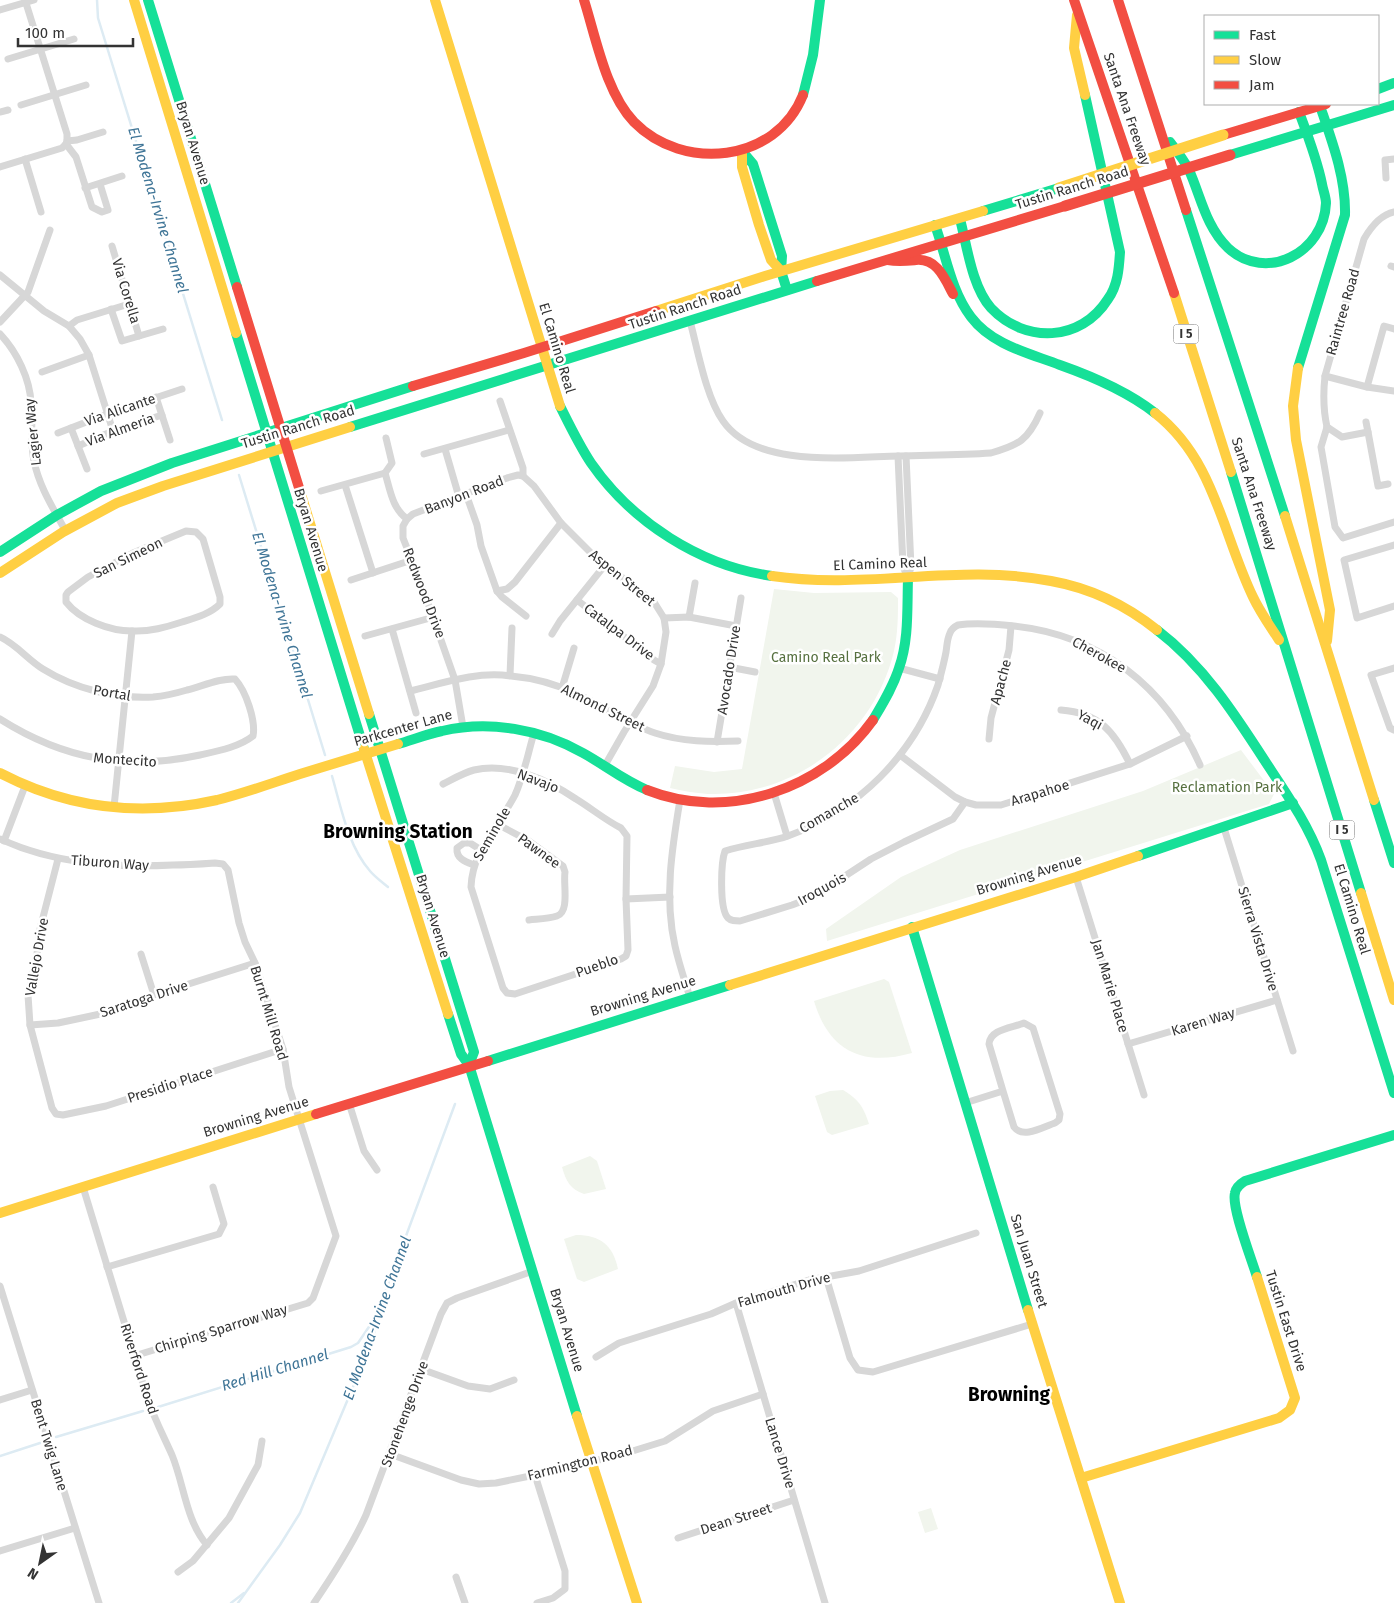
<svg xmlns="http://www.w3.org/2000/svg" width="1394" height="1603" viewBox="0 0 1394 1603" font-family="'Fira Sans',sans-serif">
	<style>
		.green { fill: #f1f5ed }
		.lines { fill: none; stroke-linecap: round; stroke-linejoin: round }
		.stream { stroke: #ddebf3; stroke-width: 2.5 }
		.street { stroke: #d7d7d7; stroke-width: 7 }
		.fast { stroke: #16e098; stroke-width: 10 }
		.slow { stroke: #ffcf43; stroke-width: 10 }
		.jam { stroke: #f24e42; stroke-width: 10 }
		.slow-bridge { stroke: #ffcf43; stroke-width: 11 }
		.jam-bridge { stroke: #f24e42; stroke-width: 11 }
		.labels { text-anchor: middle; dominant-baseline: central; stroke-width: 5; stroke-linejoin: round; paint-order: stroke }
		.shield { fill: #fff; stroke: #707070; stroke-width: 1 }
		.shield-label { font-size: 12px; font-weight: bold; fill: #333 }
		.street-label { font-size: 14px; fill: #333; stroke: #fff }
		.park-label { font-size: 14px; fill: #56703f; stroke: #fff }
		.water-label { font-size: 15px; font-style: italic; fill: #3f7597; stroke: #fff }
		.district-label { font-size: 19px; font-weight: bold; fill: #000; stroke: #fff }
	</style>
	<rect width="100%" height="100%" fill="#fff"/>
	<g class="green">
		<path d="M774 589 814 593 891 592 898 598C898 616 898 633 894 651 874 736 795 797 708 794 695 793 682 791 670 788L675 766 714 772 742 769Z"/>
		<path d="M1241 750 1274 794 1269 804 827 941 826 929 901 877 960 850 1143 791Z"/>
		<path d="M884 979 889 982 912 1053C862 1067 829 1051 814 1001Z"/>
		<path d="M843 1090C859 1100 863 1106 869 1124L832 1135 827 1132 815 1096 830 1091Z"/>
		<path d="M590 1156 597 1161 606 1189 584 1194C570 1189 566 1181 562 1167Z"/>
		<path d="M576 1235C600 1235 613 1245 618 1269L584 1282 577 1279 564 1239Z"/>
		<path d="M931 1508 938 1529 925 1533 918 1512Z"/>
	</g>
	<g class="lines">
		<g class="stream">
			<path d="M97 0 98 18 222 420"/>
			<path d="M239 475 325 755"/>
			<path d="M332 776C341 807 348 846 370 871 375 877 382 882 388 887"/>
			<path d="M158 1407 351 1347 358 1343 377 1315"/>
			<path d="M56 1437 143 1411"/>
			<path d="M0 1456 40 1443"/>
			<path d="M231 1603 244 1593"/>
			<path d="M238 1603 280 1545 300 1513 369 1349 374 1334 377 1314 455 1104"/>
		</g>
		<g class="street">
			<path d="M25 0 67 134V141L66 144"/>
			<path d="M0 10 34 0"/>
			<path d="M8 59 74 39"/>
			<path d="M21 105 86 85"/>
			<path d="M0 112 8 110"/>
			<path d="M67 141 77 140 103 132"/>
			<path d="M66 144 76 157 92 207 102 212 108 210 100 184"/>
			<path d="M25 159 41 212"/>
			<path d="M0 167 62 148 66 144"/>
			<path d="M1386 178 1385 160 1394 159"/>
			<path d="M85 188 122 176"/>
			<path d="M112 246 139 336"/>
			<path d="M1391 266 1394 267"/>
			<path d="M0 275 44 311 69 326 80 339 89 355 113 431"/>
			<path d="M111 309 122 341 163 329"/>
			<path d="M690 321C698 351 706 397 723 421 756 469 849 457 899 456 930 455 960 455 991 453 1019 445 1028 440 1040 413"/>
			<path d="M0 322 28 292 50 230"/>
			<path d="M69 326 77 320 129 304"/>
			<path d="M0 334C17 352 30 379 31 403 33 422 30 442 34 461 39 486 53 508 65 530"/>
			<path d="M42 372 89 355"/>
			<path d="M1325 376 1367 387 1394 391"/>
			<path d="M1367 387 1384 326 1394 329"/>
			<path d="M156 397 170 440"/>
			<path d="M500 401 523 468V476L534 486 561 523 593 555 654 602 664 618 666 632 661 664 653 686 624 732 604 767"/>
			<path d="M1366 422 1368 432"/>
			<path d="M1327 427C1323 409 1323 394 1325 376L1364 239C1371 227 1380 215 1394 212"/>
			<path d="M1327 427 1321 447 1335 527 1343 538 1394 522"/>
			<path d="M1327 427 1342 437 1368 432 1378 486 1388 484"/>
			<path d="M71 428 87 469"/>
			<path d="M58 433 107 414 182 389"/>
			<path d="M386 438 392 463 385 473C390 489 392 508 407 519L403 526V538L422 586 455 680 463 727"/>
			<path d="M78 446 113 431 162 415"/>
			<path d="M445 449 459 497"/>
			<path d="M424 454 509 430"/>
			<path d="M898 456 903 566 908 579"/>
			<path d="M906 456 911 567 908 578"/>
			<path d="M345 485 373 573"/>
			<path d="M321 491 385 473"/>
			<path d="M466 494 477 525 481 546 497 591 502 597 526 616"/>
			<path d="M407 519 413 514 507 478 518 475 523 476"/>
			<path d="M186 531 196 532 203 539 220 597V604C210 614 195 618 182 622 166 627 150 632 132 631 110 631 80 620 66 602V595L68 592 88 577 133 553Z"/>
			<path d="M1394 545 1344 560 1357 618 1394 606"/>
			<path d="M351 580 412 560"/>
			<path d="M497 591 507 589 515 582 561 523"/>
			<path d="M577 600 654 660 661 664"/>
			<path d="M689 617 695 583"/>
			<path d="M664 618 689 617 736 626"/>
			<path d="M392 629 416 713"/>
			<path d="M552 634 560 621 605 565"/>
			<path d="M365 636 434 617"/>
			<path d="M0 637C16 644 28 660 43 669 75 689 116 699 153 697 164 696 177 693 187 690 203 686 219 678 235 679 246 691 256 721 253 736 239 747 218 751 200 755 127 771 63 759 0 719"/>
			<path d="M729 667 755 672"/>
			<path d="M899 668 940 679"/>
			<path d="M1394 668 1371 675 1390 728 1394 730"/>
			<path d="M510 675 512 628"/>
			<path d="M562 688 574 648"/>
			<path d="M410 691C443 683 476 671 511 676 534 678 556 684 577 694 603 706 628 724 655 733 682 742 711 742 738 741"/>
			<path d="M1061 710C1099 713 1114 731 1130 764"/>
			<path d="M989 739 991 718 1009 650 1011 626"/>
			<path d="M717 742 741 598"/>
			<path d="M900 755 955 797 965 802 976 805H1001L1130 764 1187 736"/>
			<path d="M443 784C453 779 463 773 474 770 509 762 548 780 576 799 591 808 605 820 621 828L627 836 626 899 628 950 626 956 621 959 515 994 507 993 503 988 471 887C472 851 499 826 515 795 524 775 528 753 534 733"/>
			<path d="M774 793 787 836"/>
			<path d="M680 800C672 848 664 898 675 946 679 964 685 981 690 998"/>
			<path d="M965 802 953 819 904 842 871 859 813 897 792 905 740 921C735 921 731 921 728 918 719 909 721 862 725 851 746 844 768 843 788 836 857 811 914 755 938 685 941 674 944 663 946 652 947 646 947 639 950 633 951 630 954 627 958 625 976 622 996 624 1014 626 1100 635 1166 687 1200 765"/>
			<path d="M114 807 132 631"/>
			<path d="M497 824 529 841 563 866 565 872C563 884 570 912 557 916 548 919 538 919 529 920"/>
			<path d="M1224 828 1293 1051"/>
			<path d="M0 839C54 864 114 868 173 865 187 865 201 864 215 863L223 864 228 870 239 923 245 942 255 963 283 1049 289 1087 336 1236 313 1298 308 1303 134 1356"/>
			<path d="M4 841 25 786"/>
			<path d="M58 859 40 929 37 954 28 995 30 1025 52 1108 56 1114 63 1115 106 1106 283 1049"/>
			<path d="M474 865C466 862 456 859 457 848L464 843H470L481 850"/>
			<path d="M1076 877 1144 1095"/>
			<path d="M626 899 670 897"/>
			<path d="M141 954 154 995"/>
			<path d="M30 1025 58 1023 105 1013 154 995 255 963"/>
			<path d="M1128 1044 1277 1000"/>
			<path d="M349 1103 364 1151 377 1170"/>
			<path d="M965 1103 1003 1091 989 1044C990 1029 1012 1028 1024 1023L1033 1028 1060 1114 1059 1120 1055 1123C1043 1127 1023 1139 1014 1127L1003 1091"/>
			<path d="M83 1187 147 1397C154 1418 163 1435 172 1455 184 1484 186 1521 207 1545"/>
			<path d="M107 1267 219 1234 224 1224 213 1187"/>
			<path d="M826 1277 850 1358 858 1370 873 1372 1032 1324"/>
			<path d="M0 1286 99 1603"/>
			<path d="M736 1303 825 1603"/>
			<path d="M596 1357 619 1343 711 1314 736 1303 809 1280 859 1271 976 1233"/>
			<path d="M421 1369 468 1386 490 1389 514 1380"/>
			<path d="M0 1400 32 1390"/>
			<path d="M390 1454 461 1480 479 1484 496 1483 535 1475 573 1464 610 1458 665 1441 713 1411 763 1394"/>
			<path d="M535 1475 565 1571V1589L553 1598 537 1603"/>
			<path d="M678 1538 794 1500"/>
			<path d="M0 1551 75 1528"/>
			<path d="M178 1572 193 1561 229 1518 258 1465 262 1441"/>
			<path d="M456 1577 465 1603"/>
			<path d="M314 1603C333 1575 352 1546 366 1515L441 1314 447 1303 457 1298 533 1271"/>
		</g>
		<g class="fast">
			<path d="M148 0 237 287"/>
			<path d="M1378 89 1394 83"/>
			<path d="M803 95 813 55 820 0"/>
			<path d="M1170 142C1177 151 1184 160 1189 170 1201 197 1206 227 1228 248 1266 283 1324 253 1326 203 1326 197 1323 190 1322 184 1317 159 1308 136 1299 112"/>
			<path d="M742 151 753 164 782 256 781 271 787 290"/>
			<path d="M1230 155 1394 105"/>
			<path d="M1186 210 1285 516"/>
			<path d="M983 211 1059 188"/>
			<path d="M960 219C967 246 972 287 991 308 1025 344 1081 342 1108 299 1118 285 1119 268 1120 252L1085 95"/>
			<path d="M935 225C946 255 951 291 971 317 992 345 1029 353 1060 365 1094 377 1127 391 1155 413"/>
			<path d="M236 333 364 749"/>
			<path d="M1298 368 1345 215C1346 178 1332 141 1320 106"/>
			<path d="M560 406C570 426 579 445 591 463 632 522 700 566 772 576"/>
			<path d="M350 427 817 281"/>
			<path d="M1231 472 1361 893"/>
			<path d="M0 552 57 515 101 491 172 463 413 386"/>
			<path d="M1157 630C1203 665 1234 713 1265 761 1286 793 1308 824 1321 860L1394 1093"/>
			<path d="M369 714 474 1052 469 1065"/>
			<path d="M873 720C883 703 893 687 899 668 909 640 907 609 908 579"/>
			<path d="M398 744C412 740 427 734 442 731 489 720 541 729 583 753 605 765 623 780 647 790"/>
			<path d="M1374 800 1394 863"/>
			<path d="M1138 856 1293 803"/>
			<path d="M912 927 1028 1310"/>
			<path d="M448 1014 461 1054 469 1065 577 1416"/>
			<path d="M488 1061 730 985"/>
			<path d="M1257 1277C1252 1260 1231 1207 1235 1193 1236 1187 1240 1184 1245 1181L1394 1135"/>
		</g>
		<g class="slow">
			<path d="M134 0 236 333"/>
			<path d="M435 0 560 406"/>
			<path d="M1077 15 1074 48 1085 95"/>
			<path d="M742 151V167L759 225 771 260 781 271"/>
			<path d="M1174 293 1231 472"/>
			<path d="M656 311 765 276 983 211"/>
			<path d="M1298 368 1293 406 1296 440 1330 610 1327 641"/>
			<path d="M1155 413C1215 460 1222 533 1253 597 1260 612 1270 626 1279 640"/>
			<path d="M300 491 369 714"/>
			<path d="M1285 516 1374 800"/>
			<path d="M0 573 63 532 117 503 163 486 350 427"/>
			<path d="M772 576C865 590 960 563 1051 581 1090 588 1127 606 1157 630"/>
			<path d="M364 749 448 1014"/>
			<path d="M0 773C69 809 141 817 217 800 245 793 272 783 300 774 332 764 365 754 398 744"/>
			<path d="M1361 893 1394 1000"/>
			<path d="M730 985 1076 877 1138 856"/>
			<path d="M0 1213 316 1114"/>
			<path d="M1028 1310 1120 1603"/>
			<path d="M577 1416 637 1603"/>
			<path d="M1081 1478 1279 1418 1290 1410 1295 1398 1257 1277"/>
		</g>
		<g class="jam">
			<path d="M584 0C596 38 606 93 634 122 683 172 776 163 803 95"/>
			<path d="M1074 0 1174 293"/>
			<path d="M1118 0 1186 210"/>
			<path d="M1223 135 1326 104"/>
			<path d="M888 260C898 262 906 261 916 260 937 258 945 279 953 294"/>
			<path d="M817 281 1065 206"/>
			<path d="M237 287 300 491"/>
			<path d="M413 386 524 353 656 311"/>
			<path d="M647 790C727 822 823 790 873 720"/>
			<path d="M316 1114 488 1061"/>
		</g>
		<path class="slow-bridge" d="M1059 188 1223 135"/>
		<path class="jam-bridge" d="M1065 206 1230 155"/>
	</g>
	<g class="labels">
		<g class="shield">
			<rect x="1173.5" y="324.5" width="25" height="19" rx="4"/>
			<rect x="1329.5" y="820.5" width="25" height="19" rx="4"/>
		</g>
		<g class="shield-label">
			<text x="1186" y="334">I 5</text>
			<text x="1342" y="830">I 5</text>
		</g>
		<g class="street-label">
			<text transform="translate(1127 109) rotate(71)">Santa Ana Freeway</text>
			<text transform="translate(193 143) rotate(73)">Bryan Avenue</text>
			<text transform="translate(1072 188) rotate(-17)">Tustin Ranch Road</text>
			<text transform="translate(126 291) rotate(73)">Via Corella</text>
			<text transform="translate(685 307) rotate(-18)">Tustin Ranch Road</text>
			<text transform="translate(1343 312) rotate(-74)">Raintree Road</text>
			<text transform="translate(557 348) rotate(73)">El Camino Real</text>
			<text transform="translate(120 410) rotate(-19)">Via Alicante</text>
			<text transform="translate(298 427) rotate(-17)">Tustin Ranch Road</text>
			<text transform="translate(120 430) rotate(-20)">Via Almeria</text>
			<text transform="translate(33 432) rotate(-96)">Lagier Way</text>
			<text transform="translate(1254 494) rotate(72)">Santa Ana Freeway</text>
			<text transform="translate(464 495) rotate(-21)">Banyon Road</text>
			<text transform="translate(311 530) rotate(73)">Bryan Avenue</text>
			<text transform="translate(128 558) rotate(-26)">San Simeon</text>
			<text transform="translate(880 564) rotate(-2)">El Camino Real</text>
			<text transform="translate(622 578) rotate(39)">Aspen Street</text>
			<text transform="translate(424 593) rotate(69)">Redwood Drive</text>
			<text transform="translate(619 632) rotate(37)">Catalpa Drive</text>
			<text transform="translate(1099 655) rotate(29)">Cherokee</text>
			<text transform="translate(729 670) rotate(-81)">Avocado Drive</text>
			<text transform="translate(1001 682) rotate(-75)">Apache</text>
			<text transform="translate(112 693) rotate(10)">Portal</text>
			<text transform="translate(603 708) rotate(26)">Almond Street</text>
			<text transform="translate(1090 720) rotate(28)">Yaqi</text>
			<text transform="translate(403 728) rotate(-16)">Parkcenter Lane</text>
			<text transform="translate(125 760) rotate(4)">Montecito</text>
			<text transform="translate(538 781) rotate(21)">Navajo</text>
			<text transform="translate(1040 793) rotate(-17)">Arapahoe</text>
			<text transform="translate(829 813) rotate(-30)">Comanche</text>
			<text transform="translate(492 834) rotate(-60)">Seminole</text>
			<text transform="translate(539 851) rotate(36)">Pawnee</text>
			<text transform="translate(110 863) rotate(4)">Tiburon Way</text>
			<text transform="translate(1029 875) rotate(-17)">Browning Avenue</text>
			<text transform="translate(822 889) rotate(-29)">Iroquois</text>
			<text transform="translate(1352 909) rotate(73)">El Camino Real</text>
			<text transform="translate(433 916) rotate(73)">Bryan Avenue</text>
			<text transform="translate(1258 939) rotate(73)">Sierra Vista Drive</text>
			<text transform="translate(37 957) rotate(-80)">Vallejo Drive</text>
			<text transform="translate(597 966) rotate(-19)">Pueblo</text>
			<text transform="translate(1110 986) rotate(73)">Jan Marie Place</text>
			<text transform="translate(643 996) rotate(-17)">Browning Avenue</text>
			<text transform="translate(144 999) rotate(-18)">Saratoga Drive</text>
			<text transform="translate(269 1013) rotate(73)">Burnt Mill Road</text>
			<text transform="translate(1203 1022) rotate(-17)">Karen Way</text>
			<text transform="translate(170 1085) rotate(-18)">Presidio Place</text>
			<text transform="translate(256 1117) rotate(-17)">Browning Avenue</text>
			<text transform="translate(1029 1261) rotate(73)">San Juan Street</text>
			<text transform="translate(784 1290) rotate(-16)">Falmouth Drive</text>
			<text transform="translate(1286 1321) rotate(72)">Tustin East Drive</text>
			<text transform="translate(221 1329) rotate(-17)">Chirping Sparrow Way</text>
			<text transform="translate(567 1330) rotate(73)">Bryan Avenue</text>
			<text transform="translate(139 1369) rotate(72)">Riverford Road</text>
			<text transform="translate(405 1414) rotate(-70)">Stonehenge Drive</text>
			<text transform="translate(49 1445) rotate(73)">Bent Twig Lane</text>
			<text transform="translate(780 1453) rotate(73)">Lance Drive</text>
			<text transform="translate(580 1463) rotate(-14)">Farmington Road</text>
			<text transform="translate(736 1519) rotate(-18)">Dean Street</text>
		</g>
		<g class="park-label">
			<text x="826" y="657">Camino Real Park</text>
			<text x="1227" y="787">Reclamation Park</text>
		</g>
		<g class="water-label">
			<text transform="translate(158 210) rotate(73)">El Modena-Irvine Channel</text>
			<text transform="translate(282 615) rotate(73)">El Modena-Irvine Channel</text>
			<text transform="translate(377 1318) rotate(-70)">El Modena-Irvine Channel</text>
			<text transform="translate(275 1370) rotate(-17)">Red Hill Channel</text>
		</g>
		<g class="district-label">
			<text x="398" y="831">Browning Station</text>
			<text x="1009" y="1394">Browning</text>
		</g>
	</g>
	<rect x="1204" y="15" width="175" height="90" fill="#ffffff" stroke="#adadad"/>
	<rect x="1214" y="31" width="25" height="8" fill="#16e098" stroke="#adadad"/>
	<text x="1249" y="40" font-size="15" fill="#333333">Fast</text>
	<rect x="1214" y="56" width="25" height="8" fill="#ffcf43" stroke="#adadad"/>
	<text x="1249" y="65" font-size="15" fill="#333333">Slow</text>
	<rect x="1214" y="81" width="25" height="8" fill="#f24e42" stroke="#adadad"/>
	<text x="1249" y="90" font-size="15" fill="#333333">Jam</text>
	<g transform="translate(40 1563) rotate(213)" stroke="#ffffff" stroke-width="4" paint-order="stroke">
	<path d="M0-4L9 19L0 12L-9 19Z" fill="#333333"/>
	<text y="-8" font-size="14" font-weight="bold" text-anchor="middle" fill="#333333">N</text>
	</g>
	<path d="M18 38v8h115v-8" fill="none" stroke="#333333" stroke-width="2.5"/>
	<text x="25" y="38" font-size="15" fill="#333333" stroke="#ffffff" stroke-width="4" paint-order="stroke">100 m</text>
</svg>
